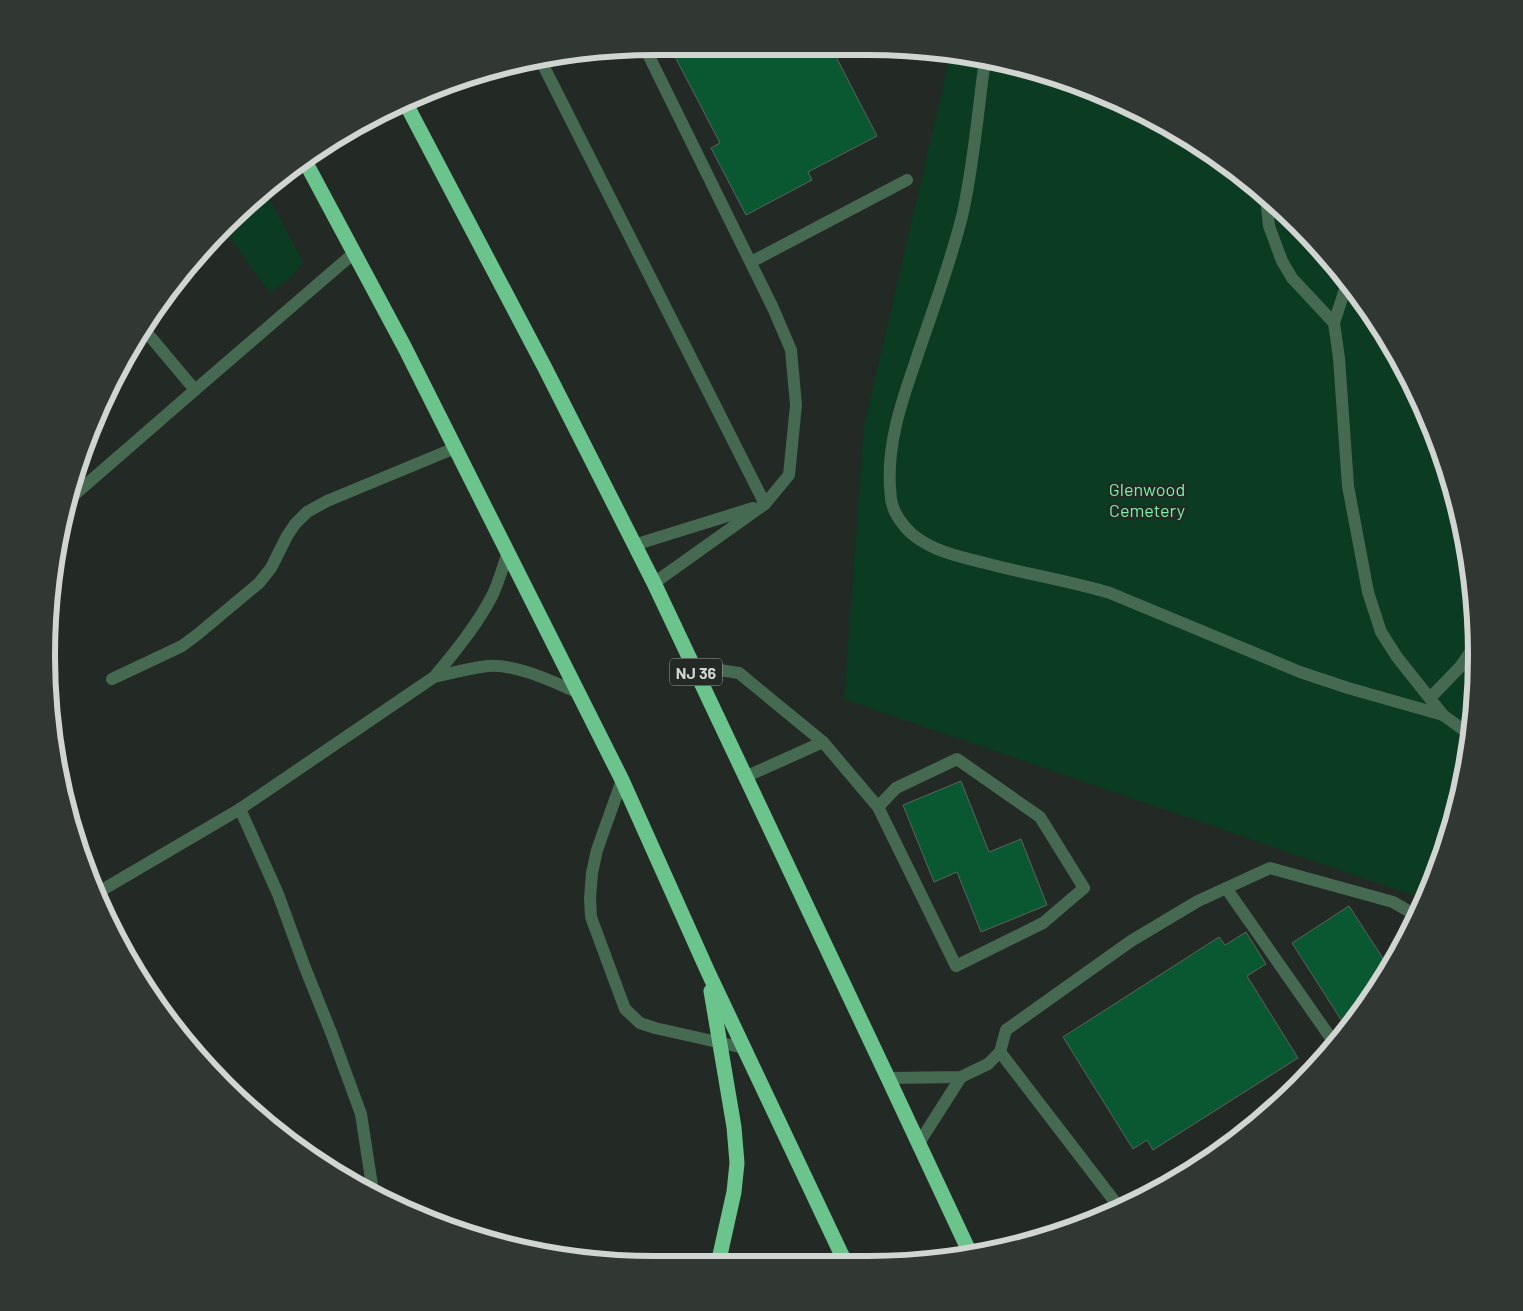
<svg xmlns="http://www.w3.org/2000/svg" width="1523" height="1311" viewBox="0 0 1523 1311" font-family="Barlow,sans-serif">
	<style>
		.green { fill: #0b3b21 }
		.building { fill: #0a5831; stroke: #5c635e }
		.lines { fill: none; stroke-linecap: round; stroke-linejoin: round }
		.lane { stroke: #466952; stroke-width: 12 }
		.street { stroke: #466952; stroke-width: 12 }
		.highway { stroke: #6ac48b; stroke-width: 15 }
		.labels { text-anchor: middle; dominant-baseline: central; stroke-width: 5; stroke-linejoin: round; paint-order: stroke }
		.shield { fill: #232924; stroke: #9da19e; stroke-width: 1 }
		.shield-label { font-size: 16px; font-weight: bold; fill: #d1d5d2 }
		.park-label { font-size: 18px; fill: #79f1a6; stroke: #232924 }
		.rim { fill: none; stroke: #d1d5d2; stroke-width: 6 }
	</style>
	<rect width="100%" height="100%" fill="#232924"/>
	<g class="green">
		<path d="M951 52 1025 67 1137 109 1238 172 1325 254 1395 351 1444 459 1471 576 1475 695 1456 813 1424 899 844 699 864 426Z"/>
		<path d="M265 190 303 262 293 275 270 293 225 230 254 197Z"/>
	</g>
	<g class="building">
		<path d="M670 47 832 49 877 136 808 172 812 180 746 215 711 148 720 143Z"/>
		<path d="M961 781 989 852 1021 839 1047 905 981 932 957 872 934 882 903 805Z"/>
		<path d="M1349 906 1388 966 1351 1026 1347 1029 1292 943Z"/>
		<path d="M1246 932 1266 964 1247 976 1298 1058 1153 1150 1147 1140 1133 1149 1063 1037 1219 937 1225 945Z"/>
	</g>
	<g class="lines">
		<g class="lane">
			<path d="M645 48 773 308 791 350 796 405 789 475 765 504 654 583"/>
			<path d="M985 59C978 110 974 162 963 212 951 263 931 314 915 363 901 403 887 445 890 488 891 493 890 498 892 503 894 514 904 527 912 534 932 551 960 557 985 563 1026 574 1069 581 1110 593L1300 672 1348 688 1443 715"/>
			<path d="M541 61 765 504"/>
			<path d="M1266 198 1269 226 1282 261 1292 278 1334 323 1339 358 1348 486 1368 592 1381 632 1397 657 1443 715 1469 734"/>
			<path d="M751 262 907 180"/>
			<path d="M1334 323 1347 283"/>
			<path d="M634 545 753 508"/>
			<path d="M508 552C503 566 499 582 492 596 477 625 455 652 434 677 452 673 470 668 488 666 517 664 551 681 577 692"/>
			<path d="M693 666 739 673 823 742 878 807 956 966 1043 923 1084 888 1040 817 957 759 896 788 878 807"/>
			<path d="M112 679 182 646 198 634 259 583 271 568 287 536 295 524 307 512 327 501 455 448"/>
			<path d="M1430 698 1460 667 1474 647"/>
			<path d="M745 777 823 742"/>
			<path d="M622 780 597 850 592 873 590 898 591 917 625 1009 640 1023 655 1028 744 1048"/>
			<path d="M240 809 278 894 304 965 332 1035 361 1114 373 1192"/>
			<path d="M1226 888 1335 1044"/>
			<path d="M97 893 240 809 434 677"/>
			<path d="M1000 1052 1119 1207"/>
			<path d="M888 1078 961 1077 988 1064 1000 1052 1006 1030 1131 941 1198 901 1270 868 1393 902 1417 916"/>
			<path d="M919 1143 961 1077"/>
		</g>
		<g class="street">
			<path d="M143 328 195 390 354 253"/>
			<path d="M73 496 195 390"/>
		</g>
		<g class="highway">
			<path d="M405 102 545 368 654 583 888 1078 969 1251"/>
			<path d="M306 163 405 348 622 780 708 972 846 1264"/>
			<path d="M711 991 734 1127 737 1163 734 1192 718 1264"/>
		</g>
	</g>
	<g class="labels">
		<rect class="shield" x="670" y="658.5" width="52" height="27" rx="4"/>
		<g class="shield-label">
			<text x="696" y="672">NJ 36</text>
		</g>
		<g class="park-label">
			<text x="1147" y="489">Glenwood<tspan x="1147" dy="21">Cemetery</tspan></text>
		</g>
	</g>
	<path d="M0 0H1523V1311H0ZM655 55H868A600 600 0 0 1 1468 655V656A600 600 0 0 1 868 1256H655A600 600 0 0 1 55 656V655A600 600 0 0 1 655 55Z" fill="#313732" fill-rule="evenodd"/>
	<path class="rim" d="M655 55H868A600 600 0 0 1 1468 655V656A600 600 0 0 1 868 1256H655A600 600 0 0 1 55 656V655A600 600 0 0 1 655 55Z"/>
</svg>
